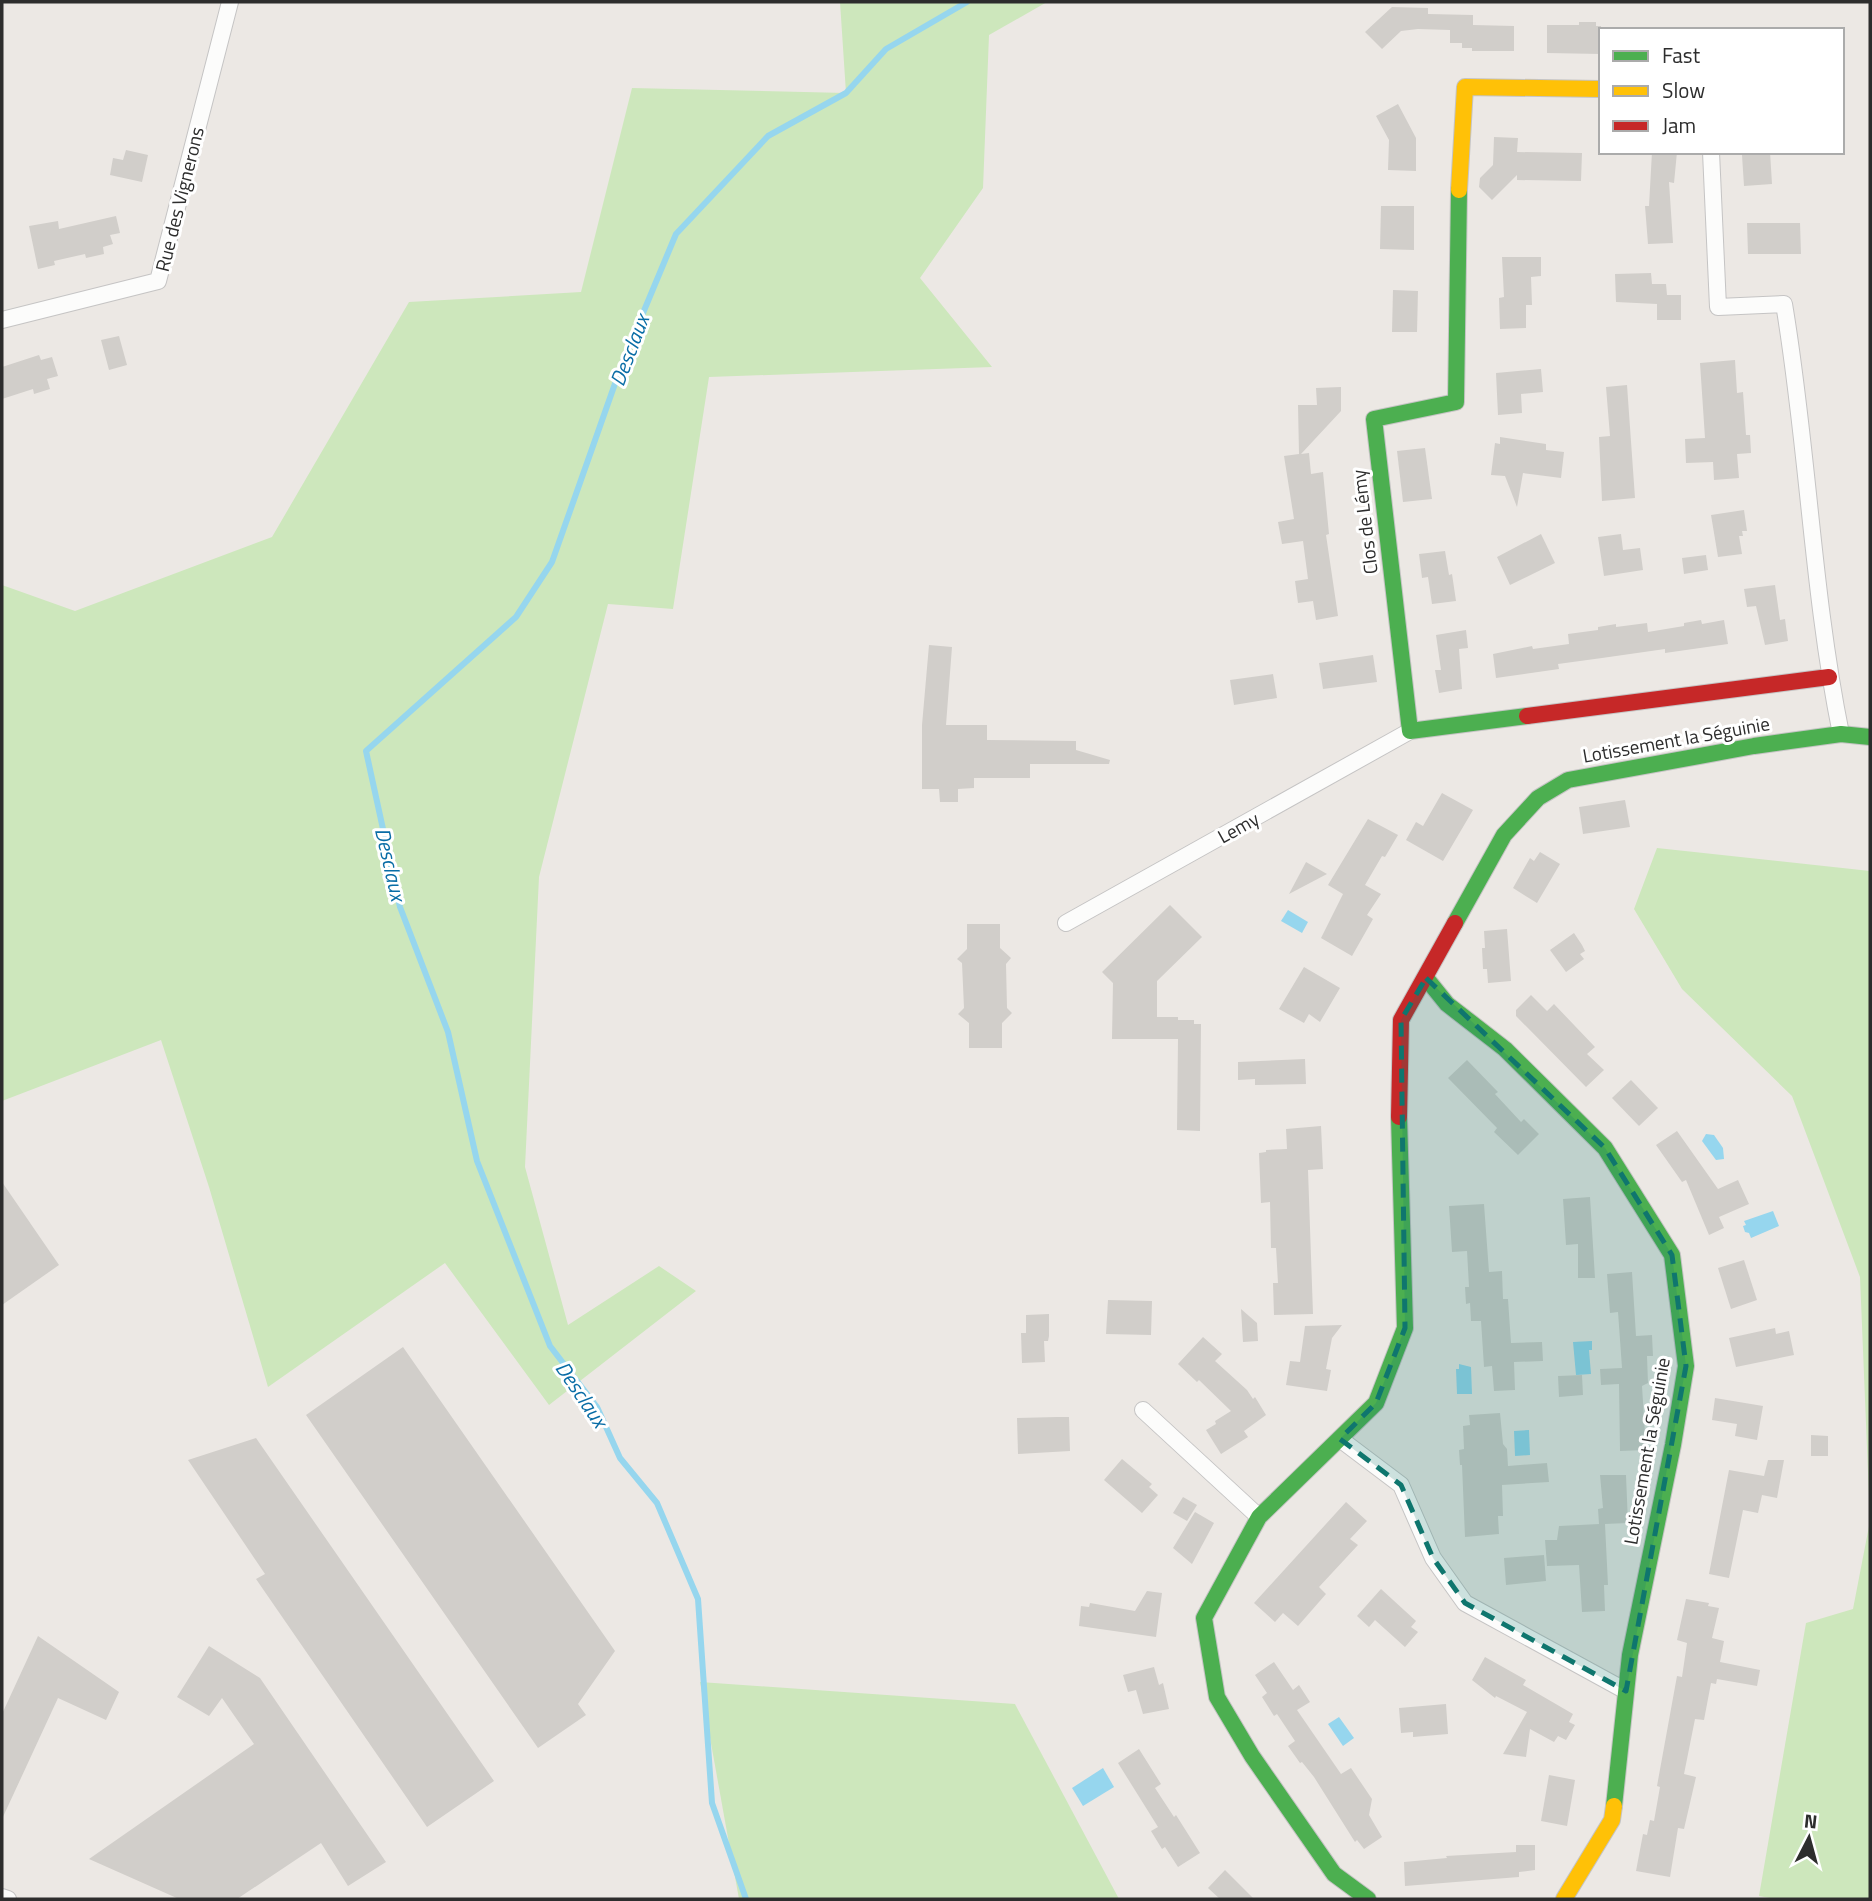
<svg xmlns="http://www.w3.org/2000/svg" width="1872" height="1901" viewBox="0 0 1872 1901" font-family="'Titillium Web',sans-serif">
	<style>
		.green { fill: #cde7bc }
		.water { fill: #96d6ee }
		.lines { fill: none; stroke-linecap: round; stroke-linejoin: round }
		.stream { stroke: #96d6ee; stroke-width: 6 }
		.building { fill: #d1ceca }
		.street-casing { stroke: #c5c4c4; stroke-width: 18 }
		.fast-casing { stroke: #c5c4c4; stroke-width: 18 }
		.slow-casing { stroke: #c5c4c4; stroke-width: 18 }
		.jam-casing { stroke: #c5c4c4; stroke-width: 18 }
		.street { stroke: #fcfcfb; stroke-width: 16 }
		.fast { stroke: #4caf50; stroke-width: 16 }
		.slow { stroke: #ffc107; stroke-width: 16 }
		.jam { stroke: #c62828; stroke-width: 16 }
		.marked { fill: #0f766e; fill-opacity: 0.2; stroke: #0f766e; stroke-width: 5; stroke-dasharray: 14 9; stroke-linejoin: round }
		.labels { text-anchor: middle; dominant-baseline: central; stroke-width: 6; stroke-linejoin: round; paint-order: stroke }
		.street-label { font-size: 19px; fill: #2d2d2d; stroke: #fff }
		.water-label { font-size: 21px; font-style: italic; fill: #096da6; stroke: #fff }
	</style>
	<rect width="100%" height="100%" fill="#ece8e4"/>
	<g class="green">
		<path d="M840 2H1047L989 35 983 188 920 278 992 367 709 377 673 609 608 604 539 877 525 1167 568 1325 659 1266 696 1291 549 1405 445 1263 268 1387 209 1187 161 1040 2 1101V585L75 611 272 537 409 302 581 292 632 88 846 93Z"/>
		<path d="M1657 848 1870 871V1899H1775L1759 1896 1806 1623 1853 1609 1870 1521 1860 1277 1792 1096 1682 989 1634 909Z"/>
		<path d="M700 1682 1015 1704 1119 1899H739Z"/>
	</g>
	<g class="water">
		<path d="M1288 910 1308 922 1302 933 1281 921Z"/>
		<path d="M1706 1134 1714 1135 1723 1148 1724 1159 1716 1160 1702 1141Z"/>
		<path d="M1773 1211 1779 1226 1751 1238 1749 1233 1745 1232 1743 1226 1746 1225 1744 1221Z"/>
		<path d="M1592 1341V1350H1589L1591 1374 1576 1375 1573 1342Z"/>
		<path d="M1459 1364 1471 1367 1472 1394H1457L1456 1369H1459Z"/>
		<path d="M1529 1430 1530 1455 1515 1456 1514 1431Z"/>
		<path d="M1339 1717 1354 1738 1343 1746 1328 1724Z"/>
		<path d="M1103 1768 1114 1787 1083 1806 1072 1788Z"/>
	</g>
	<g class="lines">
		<path class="stream" d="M746 1899 712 1803 698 1599 657 1503 620 1458 597 1407 550 1346 477 1161 448 1032 400 907 366 751 516 617 552 562 623 361 676 234 768 136 846 93 886 49 967 2"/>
	</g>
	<g class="building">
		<path d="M1392 7 1428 8V14L1473 15V25L1514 26V51H1472V48H1462V43H1450V30L1418 29 1401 31 1382 49 1365 32Z"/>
		<path d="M1579 22H1596V26H1601V54L1547 53V25H1579Z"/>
		<path d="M1398 104 1416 138V171L1388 170 1389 140 1376 116Z"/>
		<path d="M1494 137 1518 138 1517 152 1582 153 1581 181 1517 180V175L1492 200 1479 187 1480 178 1493 165Z"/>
		<path d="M126 150 148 155 142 182 110 175 113 158 123 160Z"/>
		<path d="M1652 152H1677L1674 183 1669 182 1673 243 1648 244 1645 206H1649Z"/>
		<path d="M1747 152H1770L1772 184 1744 186 1742 155H1747Z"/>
		<path d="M1381 206H1414V250L1380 249Z"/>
		<path d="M116 216 120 233 110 235 113 244 103 247 104 254 86 258 85 254 54 261 55 265 38 269 29 226 58 221 59 229Z"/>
		<path d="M1747 223H1800L1801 254H1748Z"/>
		<path d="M1502 257H1541V276L1531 277 1532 305H1526V328L1500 329 1499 298 1504 297Z"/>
		<path d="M1651 273 1652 284H1666L1667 295H1681V320H1657V304L1616 302 1615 274Z"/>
		<path d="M1393 290 1418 291 1417 332H1392Z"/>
		<path d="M119 336 127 365 109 370 101 340Z"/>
		<path d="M39 355 41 360 52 357 58 376 47 379 50 389 34 394 33 389 2 399V367Z"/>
		<path d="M1735 360 1737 393 1743 392 1746 435H1750L1751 453 1737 454 1739 478 1714 480 1713 462 1686 463 1685 439 1705 438 1700 363Z"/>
		<path d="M1541 369 1543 392 1521 394 1522 413 1498 415 1496 373Z"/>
		<path d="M1627 385 1635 498 1602 501 1599 437 1610 436 1606 387Z"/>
		<path d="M1341 387V411L1301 454 1309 453 1311 474 1323 472 1329 534 1326 535 1338 616 1316 620 1313 601 1298 603 1295 581 1308 579 1303 541 1282 544 1278 522 1294 519 1284 456 1299 454 1298 405H1317L1316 388Z"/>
		<path d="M1500 437 1546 444V450L1564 452 1561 478 1523 473 1517 507 1505 476 1491 475 1495 443 1500 444Z"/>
		<path d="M1425 448 1432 499 1403 502 1397 451Z"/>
		<path d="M1744 510 1747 531H1742L1743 536H1739L1742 554 1718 557 1711 515Z"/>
		<path d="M1541 534 1555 563 1510 585 1497 557Z"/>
		<path d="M1621 534 1623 550 1640 548 1643 570 1604 576 1598 537Z"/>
		<path d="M1445 551 1449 575 1452 574 1456 601 1432 604 1428 577 1422 578 1419 554Z"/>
		<path d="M1706 555 1708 570 1684 574 1682 558Z"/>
		<path d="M1775 585 1780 620 1785 619 1788 641 1765 645 1756 606 1747 607 1744 589Z"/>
		<path d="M1701 620 1702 624 1724 620 1728 644 1665 653V649L1602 658 1558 664 1559 669 1496 678 1493 654 1532 646 1533 649 1569 644 1568 634 1598 630V627L1616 624V627L1647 623 1648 632 1684 626V623Z"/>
		<path d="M1466 630 1468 648 1459 649 1462 689 1439 693 1435 670H1441L1436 635Z"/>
		<path d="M929 645 952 647 946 725H987V740L1076 741V750L1110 760 1109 764H1030V778H974V788L958 789V802H940L939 789H922V725Z"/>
		<path d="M1373 655 1377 682 1323 689 1319 663Z"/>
		<path d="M1273 674 1277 698 1234 705 1230 680Z"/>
		<path d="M1442 793 1473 810 1443 861 1406 840 1416 822 1423 826Z"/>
		<path d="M1625 800 1630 827 1583 834 1579 807Z"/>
		<path d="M1368 819 1398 835 1385 857 1382 856 1365 885 1381 894 1367 915 1373 919 1352 956 1321 938 1343 894 1328 885Z"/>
		<path d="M1540 852 1560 864 1537 903 1513 888 1530 858 1534 861Z"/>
		<path d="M1306 862 1327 874 1289 894Z"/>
		<path d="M1170 905 1202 937 1157 981V1017H1178V1020H1194V1024H1201L1200 1131 1177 1130 1178 1039H1112L1113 983 1102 972Z"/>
		<path d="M967 924H1000V948L1011 958 1006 964 1007 1008 1012 1013 1002 1023V1048H969V1023L958 1014 964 1008 962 963 957 959 967 949Z"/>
		<path d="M1507 929 1511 981 1488 983 1487 969H1483L1482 948H1485L1484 931Z"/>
		<path d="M1574 933 1582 945 1585 951 1580 954 1584 959 1566 972 1550 950Z"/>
		<path d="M1304 967 1340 988 1320 1022 1309 1014 1304 1023 1279 1009Z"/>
		<path d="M1531 995 1547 1011 1554 1004 1595 1047 1587 1054 1604 1070 1586 1087 1516 1016V1010Z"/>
		<path d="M1305 1059 1306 1084 1255 1085V1079L1238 1080V1062Z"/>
		<path d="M1467 1060 1498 1092 1495 1094 1521 1122 1524 1119 1539 1134 1518 1155 1494 1132 1497 1128 1448 1078Z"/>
		<path d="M1631 1080 1658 1108 1639 1126 1612 1098Z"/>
		<path d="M1321 1126 1323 1169 1308 1170 1313 1314 1274 1315 1273 1283H1278L1276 1248H1271L1270 1202 1261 1203 1259 1153 1266 1152V1150L1287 1149 1286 1129Z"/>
		<path d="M1677 1131 1718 1189 1738 1180 1749 1204 1719 1217 1724 1228 1709 1235 1686 1180 1682 1182 1656 1145Z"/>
		<path d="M2 1182 59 1265 2 1305Z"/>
		<path d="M1590 1197 1595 1278H1578V1244L1566 1245 1563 1199Z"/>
		<path d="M1484 1204 1489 1272 1502 1271 1503 1299H1508L1511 1343 1542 1342 1543 1361 1514 1362 1515 1390 1494 1391 1492 1366 1484 1367 1481 1321H1471L1470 1303 1466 1304 1465 1287H1469L1467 1251 1452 1252 1449 1206Z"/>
		<path d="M1744 1260 1757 1300 1731 1309 1718 1268Z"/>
		<path d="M1632 1272 1636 1336 1652 1335 1653 1356H1647L1648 1383 1642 1386 1646 1450 1620 1451 1619 1384 1601 1385 1600 1369 1622 1368 1618 1312 1610 1313 1607 1274Z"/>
		<path d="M1108 1300 1152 1301 1151 1335 1106 1334Z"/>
		<path d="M1241 1309 1257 1323 1258 1341 1243 1342Z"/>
		<path d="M1049 1314V1336L1048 1341H1044L1045 1362 1022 1363 1021 1333H1026V1315Z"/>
		<path d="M1342 1325 1332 1338 1326 1369 1331 1370 1327 1391 1286 1385 1290 1361 1300 1362 1305 1326Z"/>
		<path d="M1775 1328 1776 1334 1789 1331 1794 1355 1736 1367 1729 1338Z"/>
		<path d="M1203 1337 1222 1354 1215 1361 1247 1390 1253 1399 1255 1397 1266 1415 1244 1431 1248 1437 1221 1454 1206 1430 1216 1424 1215 1421 1231 1411 1199 1380 1197 1382 1178 1364Z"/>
		<path d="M403 1347 615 1651 578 1704 586 1715 538 1748 306 1415Z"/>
		<path d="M1582 1375 1583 1395 1559 1397 1558 1376Z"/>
		<path d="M1715 1398 1763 1406 1757 1440 1735 1436 1737 1424 1712 1420Z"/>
		<path d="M1500 1413 1503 1444 1507 1449 1508 1466 1547 1463 1549 1482 1502 1485 1503 1516H1498L1499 1534 1465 1537 1462 1465H1460L1459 1450 1464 1449 1463 1426 1470 1425 1469 1415Z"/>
		<path d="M1057 1417H1069L1070 1451 1018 1454 1017 1418Z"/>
		<path d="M1811 1435 1828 1436V1456H1811Z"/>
		<path d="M256 1438 494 1781 427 1827 256 1579 265 1574 188 1460Z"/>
		<path d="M1122 1459 1152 1484 1149 1487 1158 1495 1142 1513 1104 1480Z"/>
		<path d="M1768 1460H1784L1777 1498 1762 1495 1758 1513 1743 1510 1729 1578 1709 1574 1729 1470 1764 1476Z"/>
		<path d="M1600 1475H1626L1628 1523 1605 1524 1608 1585H1604L1605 1611 1582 1612 1579 1565 1547 1566 1545 1540H1557L1559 1526 1599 1524 1598 1509 1603 1508Z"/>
		<path d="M1183 1497 1197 1505 1187 1521 1173 1513Z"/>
		<path d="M1346 1502 1367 1521 1350 1539 1358 1545 1319 1587 1326 1594 1298 1626 1283 1613 1275 1622 1254 1603Z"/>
		<path d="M1195 1512 1214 1523 1192 1564 1173 1548Z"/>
		<path d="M1544 1555 1546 1581 1506 1585 1504 1558Z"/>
		<path d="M1381 1589 1416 1621 1411 1627 1418 1632 1405 1647 1375 1620 1369 1627 1357 1616Z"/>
		<path d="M1147 1591 1162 1593 1156 1637 1079 1626 1081 1606 1089 1607 1090 1603 1135 1611Z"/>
		<path d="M1686 1599 1709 1603 1708 1606 1719 1608 1712 1638 1724 1641 1720 1662 1760 1670 1757 1686 1717 1679 1716 1684 1711 1683 1704 1720 1695 1719 1684 1774 1696 1777 1684 1829 1678 1828 1670 1877 1636 1871 1643 1834 1647 1835 1650 1820 1654 1821 1660 1787 1657 1786 1677 1676 1682 1677 1687 1643 1677 1640Z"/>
		<path d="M38 1636 119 1692 106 1720 58 1698 2 1819V1714Z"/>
		<path d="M209 1646 260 1678 386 1862 348 1886 321 1843 237 1899H179L89 1859 254 1744 222 1698 209 1716 177 1697Z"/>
		<path d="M1485 1657 1526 1680 1523 1685 1573 1714 1569 1722 1575 1725 1566 1740 1558 1736 1554 1742 1530 1729 1526 1757 1503 1754 1527 1712 1496 1696 1495 1698 1472 1680Z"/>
		<path d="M1274 1662 1293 1690 1299 1685 1310 1702 1297 1710 1341 1774 1351 1768 1372 1799 1369 1815 1382 1837 1364 1849 1357 1840 1355 1842 1314 1777 1302 1762 1300 1763 1288 1746 1295 1741 1277 1714 1274 1716 1262 1697 1267 1693 1255 1675Z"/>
		<path d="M1154 1667 1159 1685 1163 1683 1169 1709 1143 1714 1136 1690 1128 1692 1123 1675Z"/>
		<path d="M1446 1704 1448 1734 1413 1737V1732L1401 1733 1399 1708Z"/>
		<path d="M1139 1749 1161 1784 1155 1788 1174 1817 1176 1815 1200 1853 1178 1867 1165 1847 1162 1849 1151 1831 1158 1827 1118 1763Z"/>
		<path d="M1549 1775 1575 1780 1567 1826 1541 1821Z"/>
		<path d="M1516 1845H1535V1870L1519 1872V1877L1405 1886 1404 1862 1447 1858 1446 1856 1516 1852Z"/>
		<path d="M1225 1870 1254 1899H1220L1208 1888Z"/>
	</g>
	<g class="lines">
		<defs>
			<g id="street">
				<path d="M1711 152 1718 307 1784 304C1808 446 1812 592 1841 734"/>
				<path d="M2 320 158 281 230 2"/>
				<path d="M1066 923 1410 731"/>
				<path d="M1143 1410 1259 1517"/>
				<path d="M1340 1439 1401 1485 1433 1558 1465 1603 1626 1691"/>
				<path d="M2 1897 8 1899"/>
			</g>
			<g id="fast">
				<path d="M1459 190 1456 402 1374 419 1410 731 1527 716"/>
				<path d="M1455 923 1504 835 1538 798 1568 780 1754 746 1841 734 1870 737"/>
				<path d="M1426 978 1447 1004 1505 1049 1605 1148 1672 1255 1686 1366 1673 1445 1630 1655 1614 1806"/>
				<path d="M1368 1899 1334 1874 1252 1756 1217 1697 1204 1618 1259 1517 1376 1403 1405 1328 1399 1117"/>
			</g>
			<g id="slow">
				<path d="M1459 190 1465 87 1601 89"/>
				<path d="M1564 1899 1612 1820 1614 1806"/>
			</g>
			<g id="jam">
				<path d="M1527 716 1829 677"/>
				<path d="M1399 1117 1401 1020 1455 923"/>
			</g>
		</defs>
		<use href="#street" class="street-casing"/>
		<use href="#fast" class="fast-casing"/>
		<use href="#slow" class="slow-casing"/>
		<use href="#jam" class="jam-casing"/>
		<use href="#street" class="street"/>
		<use href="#fast" class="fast"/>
		<use href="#slow" class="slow"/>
		<use href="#jam" class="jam"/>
	</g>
	<path class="marked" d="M1426 978 1605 1148 1672 1255 1686 1366 1626 1691 1465 1603 1433 1558 1401 1485 1340 1439 1376 1403 1405 1328 1401 1020Z"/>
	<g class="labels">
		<g class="street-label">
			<text transform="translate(179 199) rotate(-76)">Rue des Vignerons</text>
			<text transform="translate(1364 522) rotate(-97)">Clos de Lémy</text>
			<text transform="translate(1676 739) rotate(-10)">Lotissement la Séguinie</text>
			<text transform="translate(1238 827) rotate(-29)">Lemy</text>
			<text transform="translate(1646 1451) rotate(-80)">Lotissement la Séguinie</text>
		</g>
		<g class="water-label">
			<text transform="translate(629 350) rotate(-69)">Desclaux</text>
			<text transform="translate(391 864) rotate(77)">Desclaux</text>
			<text transform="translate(582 1394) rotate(56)">Desclaux</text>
		</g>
	</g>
	<rect width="1872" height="1901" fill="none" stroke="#2d2d2d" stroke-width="7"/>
	<rect x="1599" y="28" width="245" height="126" fill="#ffffff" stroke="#ababab" stroke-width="2"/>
	<rect x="1613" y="51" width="35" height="10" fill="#4caf50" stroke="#ababab" stroke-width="2"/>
	<text x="1662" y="63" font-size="21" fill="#2d2d2d">Fast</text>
	<rect x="1613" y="86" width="35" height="10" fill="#ffc107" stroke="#ababab" stroke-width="2"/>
	<text x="1662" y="98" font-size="21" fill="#2d2d2d">Slow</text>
	<rect x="1613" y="121" width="35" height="10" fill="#c62828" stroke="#ababab" stroke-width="2"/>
	<text x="1662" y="133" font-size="21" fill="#2d2d2d">Jam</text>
	<g transform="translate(1809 1838) rotate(6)" stroke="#ffffff" stroke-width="5" paint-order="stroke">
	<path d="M0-5L12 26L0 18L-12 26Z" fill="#2d2d2d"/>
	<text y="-10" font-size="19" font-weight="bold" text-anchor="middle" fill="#2d2d2d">N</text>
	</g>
</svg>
